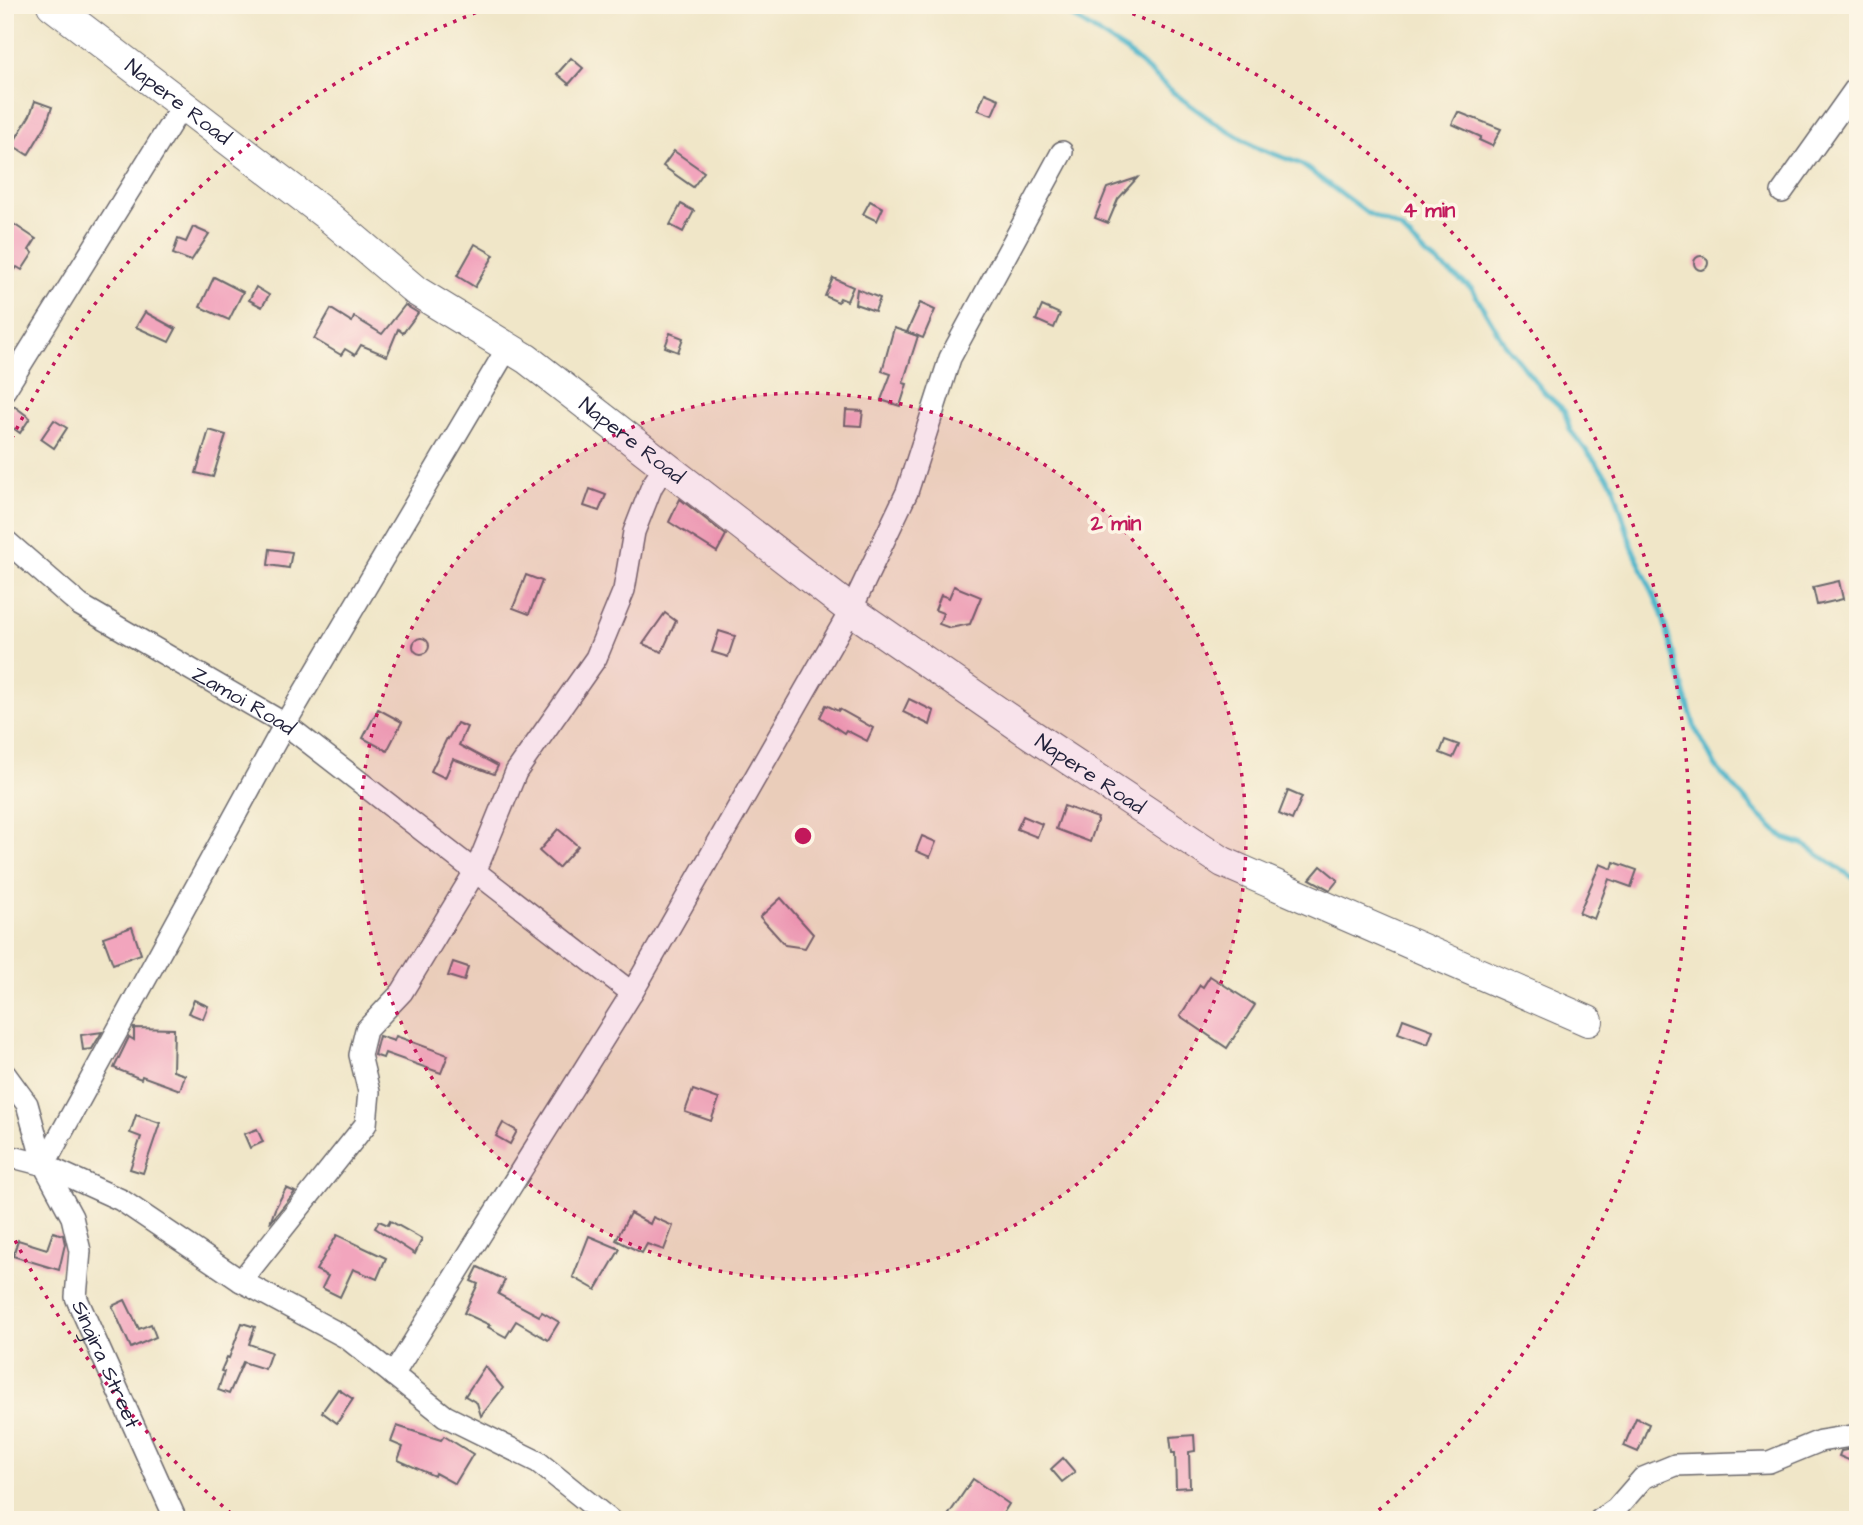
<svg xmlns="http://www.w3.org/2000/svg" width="1863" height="1525" viewBox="0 0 1863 1525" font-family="'Architects Daughter',sans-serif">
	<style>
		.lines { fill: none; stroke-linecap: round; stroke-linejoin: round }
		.stream { stroke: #4cb5ca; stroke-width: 5 }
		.building { fill: #f2a5bd }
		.street-casing { stroke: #6a676c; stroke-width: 24 }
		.secondary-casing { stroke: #6a676c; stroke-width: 32 }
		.street { stroke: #fff; stroke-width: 21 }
		.secondary { stroke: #fff; stroke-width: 30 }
		.ring { fill: none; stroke: #c2185b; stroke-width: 3.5; stroke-dasharray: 3.5 7 }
		.labels { text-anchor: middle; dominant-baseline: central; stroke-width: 7; stroke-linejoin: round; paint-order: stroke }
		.street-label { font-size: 21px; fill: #22223b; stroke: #fcf5e5 }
		.centre { fill: #c2185b; stroke: #fcf5e5; stroke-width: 3.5 }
		.ring-label { font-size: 21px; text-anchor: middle; font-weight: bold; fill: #c2185b; stroke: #fcf5e5; stroke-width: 7; stroke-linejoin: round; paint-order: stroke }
	</style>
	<rect width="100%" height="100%" fill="#fcf5e5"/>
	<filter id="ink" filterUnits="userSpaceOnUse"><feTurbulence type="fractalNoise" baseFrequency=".0143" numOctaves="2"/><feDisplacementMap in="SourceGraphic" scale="14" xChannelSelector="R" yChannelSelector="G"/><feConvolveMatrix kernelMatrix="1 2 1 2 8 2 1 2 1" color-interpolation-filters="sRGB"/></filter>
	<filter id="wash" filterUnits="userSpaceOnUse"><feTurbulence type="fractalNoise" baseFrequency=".00686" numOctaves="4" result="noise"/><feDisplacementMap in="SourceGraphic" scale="28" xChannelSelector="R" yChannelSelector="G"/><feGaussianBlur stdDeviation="1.57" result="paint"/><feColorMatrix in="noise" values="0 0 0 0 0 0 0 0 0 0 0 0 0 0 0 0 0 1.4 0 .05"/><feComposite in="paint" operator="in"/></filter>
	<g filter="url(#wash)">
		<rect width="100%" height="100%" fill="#f0e6c8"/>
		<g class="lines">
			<path class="stream" d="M1054 5 1126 51 1174 93 1212 121 1255 147 1301 164 1367 213 1400 228 1428 256 1472 289 1504 343 1545 393 1564 410 1570 430 1613 484 1632 547 1661 611 1695 728 1716 767 1758 814 1784 838 1803 844 1858 881"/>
		</g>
		<g id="blocks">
			<g class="building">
				<path d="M571 58 583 68 569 84 557 74Z"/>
				<path d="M985 93 999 99 992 115 978 110Z"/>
				<path d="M35 101 52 107 46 125 28 155 12 145 30 115Z"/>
				<path d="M1458 112 1501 129 1492 146 1479 140 1481 137 1452 124Z"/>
				<path d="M674 151 704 172 693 187 663 166Z"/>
				<path d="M1137 178 1118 199 1108 223 1095 218 1107 188Z"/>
				<path d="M870 201 883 208 877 221 863 214Z"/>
				<path d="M681 204 694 211 683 232 670 225Z"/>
				<path d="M12 223 36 239 29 250 33 253 22 270 17 267 5 284V233Z"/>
				<path d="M193 227 209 234 191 261 173 254 178 239 186 242Z"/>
				<path d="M475 244 494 255 475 287 457 276Z"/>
				<circle cx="1701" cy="263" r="7"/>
				<path d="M214 277 243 292 229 320 200 307Z"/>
				<path d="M833 278 853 287 847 301 840 298 838 302 825 296Z"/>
				<path d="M256 287 269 295 262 307 249 300Z"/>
				<path d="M857 289 880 298 875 311 855 304Z"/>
				<path d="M920 303 935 310 923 338 907 332Z"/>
				<path d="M405 305 418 313 403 333 398 329 387 356 361 345 355 355 345 349 341 355 314 339 331 309 352 322 354 317 382 334Z"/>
				<path d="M1042 306 1060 314 1054 328 1036 320Z"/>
				<path d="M145 312 176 329 169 342 136 327Z"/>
				<path d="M894 328 918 336 903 383 907 384 900 406 881 400 891 374 882 371Z"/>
				<path d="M670 333 683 338 678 352 665 347Z"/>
				<path d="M14 406 30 418 20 433 5 422Z"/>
				<path d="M846 410 863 411 861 426 845 425Z"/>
				<path d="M54 420 67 428 54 448 41 439Z"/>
				<path d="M209 430 226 435 213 477 196 473Z"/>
				<path d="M590 489 606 495 599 511 584 506Z"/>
				<path d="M680 499 726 535 717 552 669 522Z"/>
				<path d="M270 549 292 552 289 568 268 565Z"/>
				<path d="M526 575 542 581 529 614 513 608Z"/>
				<path d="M1839 581 1843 599 1817 605 1813 587Z"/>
				<path d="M954 586 981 597 970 624 950 628 939 624 943 613 935 610 941 595 949 598Z"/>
				<path d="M665 613 676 621 662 652 643 644Z"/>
				<path d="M719 631 735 636 728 657 712 652Z"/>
				<circle cx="421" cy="646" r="8"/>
				<path d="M909 699 934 711 930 725 903 712Z"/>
				<path d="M826 705 838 711 839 709 873 728 867 741 846 730 844 733 820 717Z"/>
				<path d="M378 709 402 722 387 751 363 738Z"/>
				<path d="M457 723 467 727 459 745 498 766 494 774 453 759 445 778 431 771 447 738 448 739Z"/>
				<path d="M1445 740 1459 745 1453 758 1440 753Z"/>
				<path d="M1288 791 1302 797 1292 820 1279 814Z"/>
				<path d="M1064 806 1098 818 1090 842 1056 829Z"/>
				<path d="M1023 816 1042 824 1037 837 1017 829Z"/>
				<path d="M558 829 578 846 558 868 539 851Z"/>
				<path d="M922 836 936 842 930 857 916 851Z"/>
				<path d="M1614 862 1637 870 1631 887 1609 879 1594 919 1579 913 1600 864 1612 869Z"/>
				<path d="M1321 866 1338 880 1330 890 1310 879Z"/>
				<path d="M781 898 813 934 805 948 785 945 760 917Z"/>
				<path d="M132 927 141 954 113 964 103 937Z"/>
				<path d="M453 962 468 967 464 981 448 976Z"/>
				<path d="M1210 976 1255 1005 1227 1048 1180 1016 1200 985 1203 987Z"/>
				<path d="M194 1000 208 1006 203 1019 188 1013Z"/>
				<path d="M1403 1019 1433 1030 1428 1044 1398 1033Z"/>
				<path d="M134 1028 174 1029 173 1071 185 1075 180 1090 142 1076 141 1079 114 1068 129 1037 134 1040Z"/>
				<path d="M102 1032 92 1049 83 1050 81 1035Z"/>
				<path d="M379 1036 394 1041 396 1036 448 1055 441 1073 385 1053 383 1058 374 1055Z"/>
				<path d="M693 1090 719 1099 711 1121 685 1112Z"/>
				<path d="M136 1115 160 1123 143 1173 130 1169 141 1137 130 1133Z"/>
				<path d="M503 1123 517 1131 510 1144 496 1136Z"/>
				<path d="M257 1129 263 1142 250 1148 244 1134Z"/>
				<path d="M286 1188 295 1192 270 1223 275 1209Z"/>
				<path d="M630 1213 650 1224 653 1217 673 1226 664 1250 647 1244 642 1253 616 1240Z"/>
				<path d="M379 1221 388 1225 390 1221 422 1239 415 1254 375 1228Z"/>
				<path d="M53 1232 63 1235 65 1244 59 1270 13 1256 18 1240 47 1249Z"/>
				<path d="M337 1235 386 1258 377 1279 353 1269 340 1297 322 1288 328 1276 316 1270Z"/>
				<path d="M589 1236 620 1249 596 1290 573 1277Z"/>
				<path d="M478 1267 505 1280 498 1294 539 1316 542 1312 559 1322 548 1340 516 1321 506 1337 488 1327 490 1325 464 1313 478 1284 471 1281Z"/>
				<path d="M125 1300 139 1329 151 1324 156 1337 131 1348 112 1306Z"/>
				<path d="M242 1323 255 1327 249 1344 271 1352 265 1369 243 1362 229 1394 218 1390 224 1372 221 1371 227 1357 229 1358Z"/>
				<path d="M485 1366 503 1388 481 1416 477 1403 465 1396Z"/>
				<path d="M338 1389 353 1399 337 1423 322 1412Z"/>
				<path d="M1636 1418 1649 1424 1638 1452 1624 1446Z"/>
				<path d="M397 1426 441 1440 444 1436 473 1454 455 1484 435 1473 434 1476 398 1460 403 1447 391 1442Z"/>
				<path d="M1194 1435 1195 1451 1189 1452 1190 1487 1176 1488 1175 1453H1172L1170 1437Z"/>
				<path d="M1858 1448V1464L1839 1456 1841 1451Z"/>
				<path d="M1063 1458 1075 1472 1062 1482 1051 1469Z"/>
				<path d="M973 1479 1009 1504 999 1520H945Z"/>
			</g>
		</g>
	</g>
	<g filter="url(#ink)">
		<use href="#blocks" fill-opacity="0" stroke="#6a676c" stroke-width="2"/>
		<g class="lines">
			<defs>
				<g id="street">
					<path d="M1782 192 1858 85"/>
					<path d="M5 390 183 104"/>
					<path id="s1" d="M5 540 80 605 285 724 632 993 851 610 907 492 950 358 1062 152"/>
					<path d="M5 1074 27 1104 44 1165"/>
					<path id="s2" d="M5 1155 44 1165 72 1217 80 1251 76 1297 176 1520"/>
					<path d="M44 1165 285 724 508 347"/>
					<path d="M44 1165 121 1200 241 1281 347 1338 445 1416 538 1462 610 1520"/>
					<path d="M241 1281 366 1124 369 1092 360 1055 366 1030 402 992 476 870 516 772 596 658 624 590 634 532 652 486 665 466"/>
					<path d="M393 1375 632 993"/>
					<path d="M1600 1520 1616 1509 1643 1478 1675 1465 1769 1462 1820 1441 1858 1435"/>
				</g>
				<g id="secondary">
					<path id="s3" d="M52 5 329 217 416 291 527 359 851 610 1032 735 1223 862 1588 1021"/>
				</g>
			</defs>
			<use href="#street" class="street-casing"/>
			<use href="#secondary" class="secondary-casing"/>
			<use href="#street" class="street"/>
			<use href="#secondary" class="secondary"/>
		</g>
	</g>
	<circle cx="803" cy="836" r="443" fill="#c2185b" fill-opacity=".12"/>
	<g class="ring">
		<circle cx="803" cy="836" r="443"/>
		<path d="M239 1520A886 886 0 0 1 7 1224M7 448A886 886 0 0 1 493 6M1113 6A886 886 0 0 1 1367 1520"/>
	</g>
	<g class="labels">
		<g class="street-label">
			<text stroke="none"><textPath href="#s3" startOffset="159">Napere Road</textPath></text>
			<text stroke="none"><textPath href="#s3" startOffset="726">Napere Road</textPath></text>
			<text stroke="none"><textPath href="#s1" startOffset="289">Zamoi Road</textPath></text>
			<text stroke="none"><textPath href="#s3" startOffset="1293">Napere Road</textPath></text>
			<text stroke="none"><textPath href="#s2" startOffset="254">Singira Street</textPath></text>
		</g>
	</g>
	<circle cx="803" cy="836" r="10" class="centre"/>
	<g class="ring-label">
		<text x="1429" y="217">4 min</text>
		<text x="1116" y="530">2 min</text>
	</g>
	<rect width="1863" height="1525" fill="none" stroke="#fcf5e5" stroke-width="28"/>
</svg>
